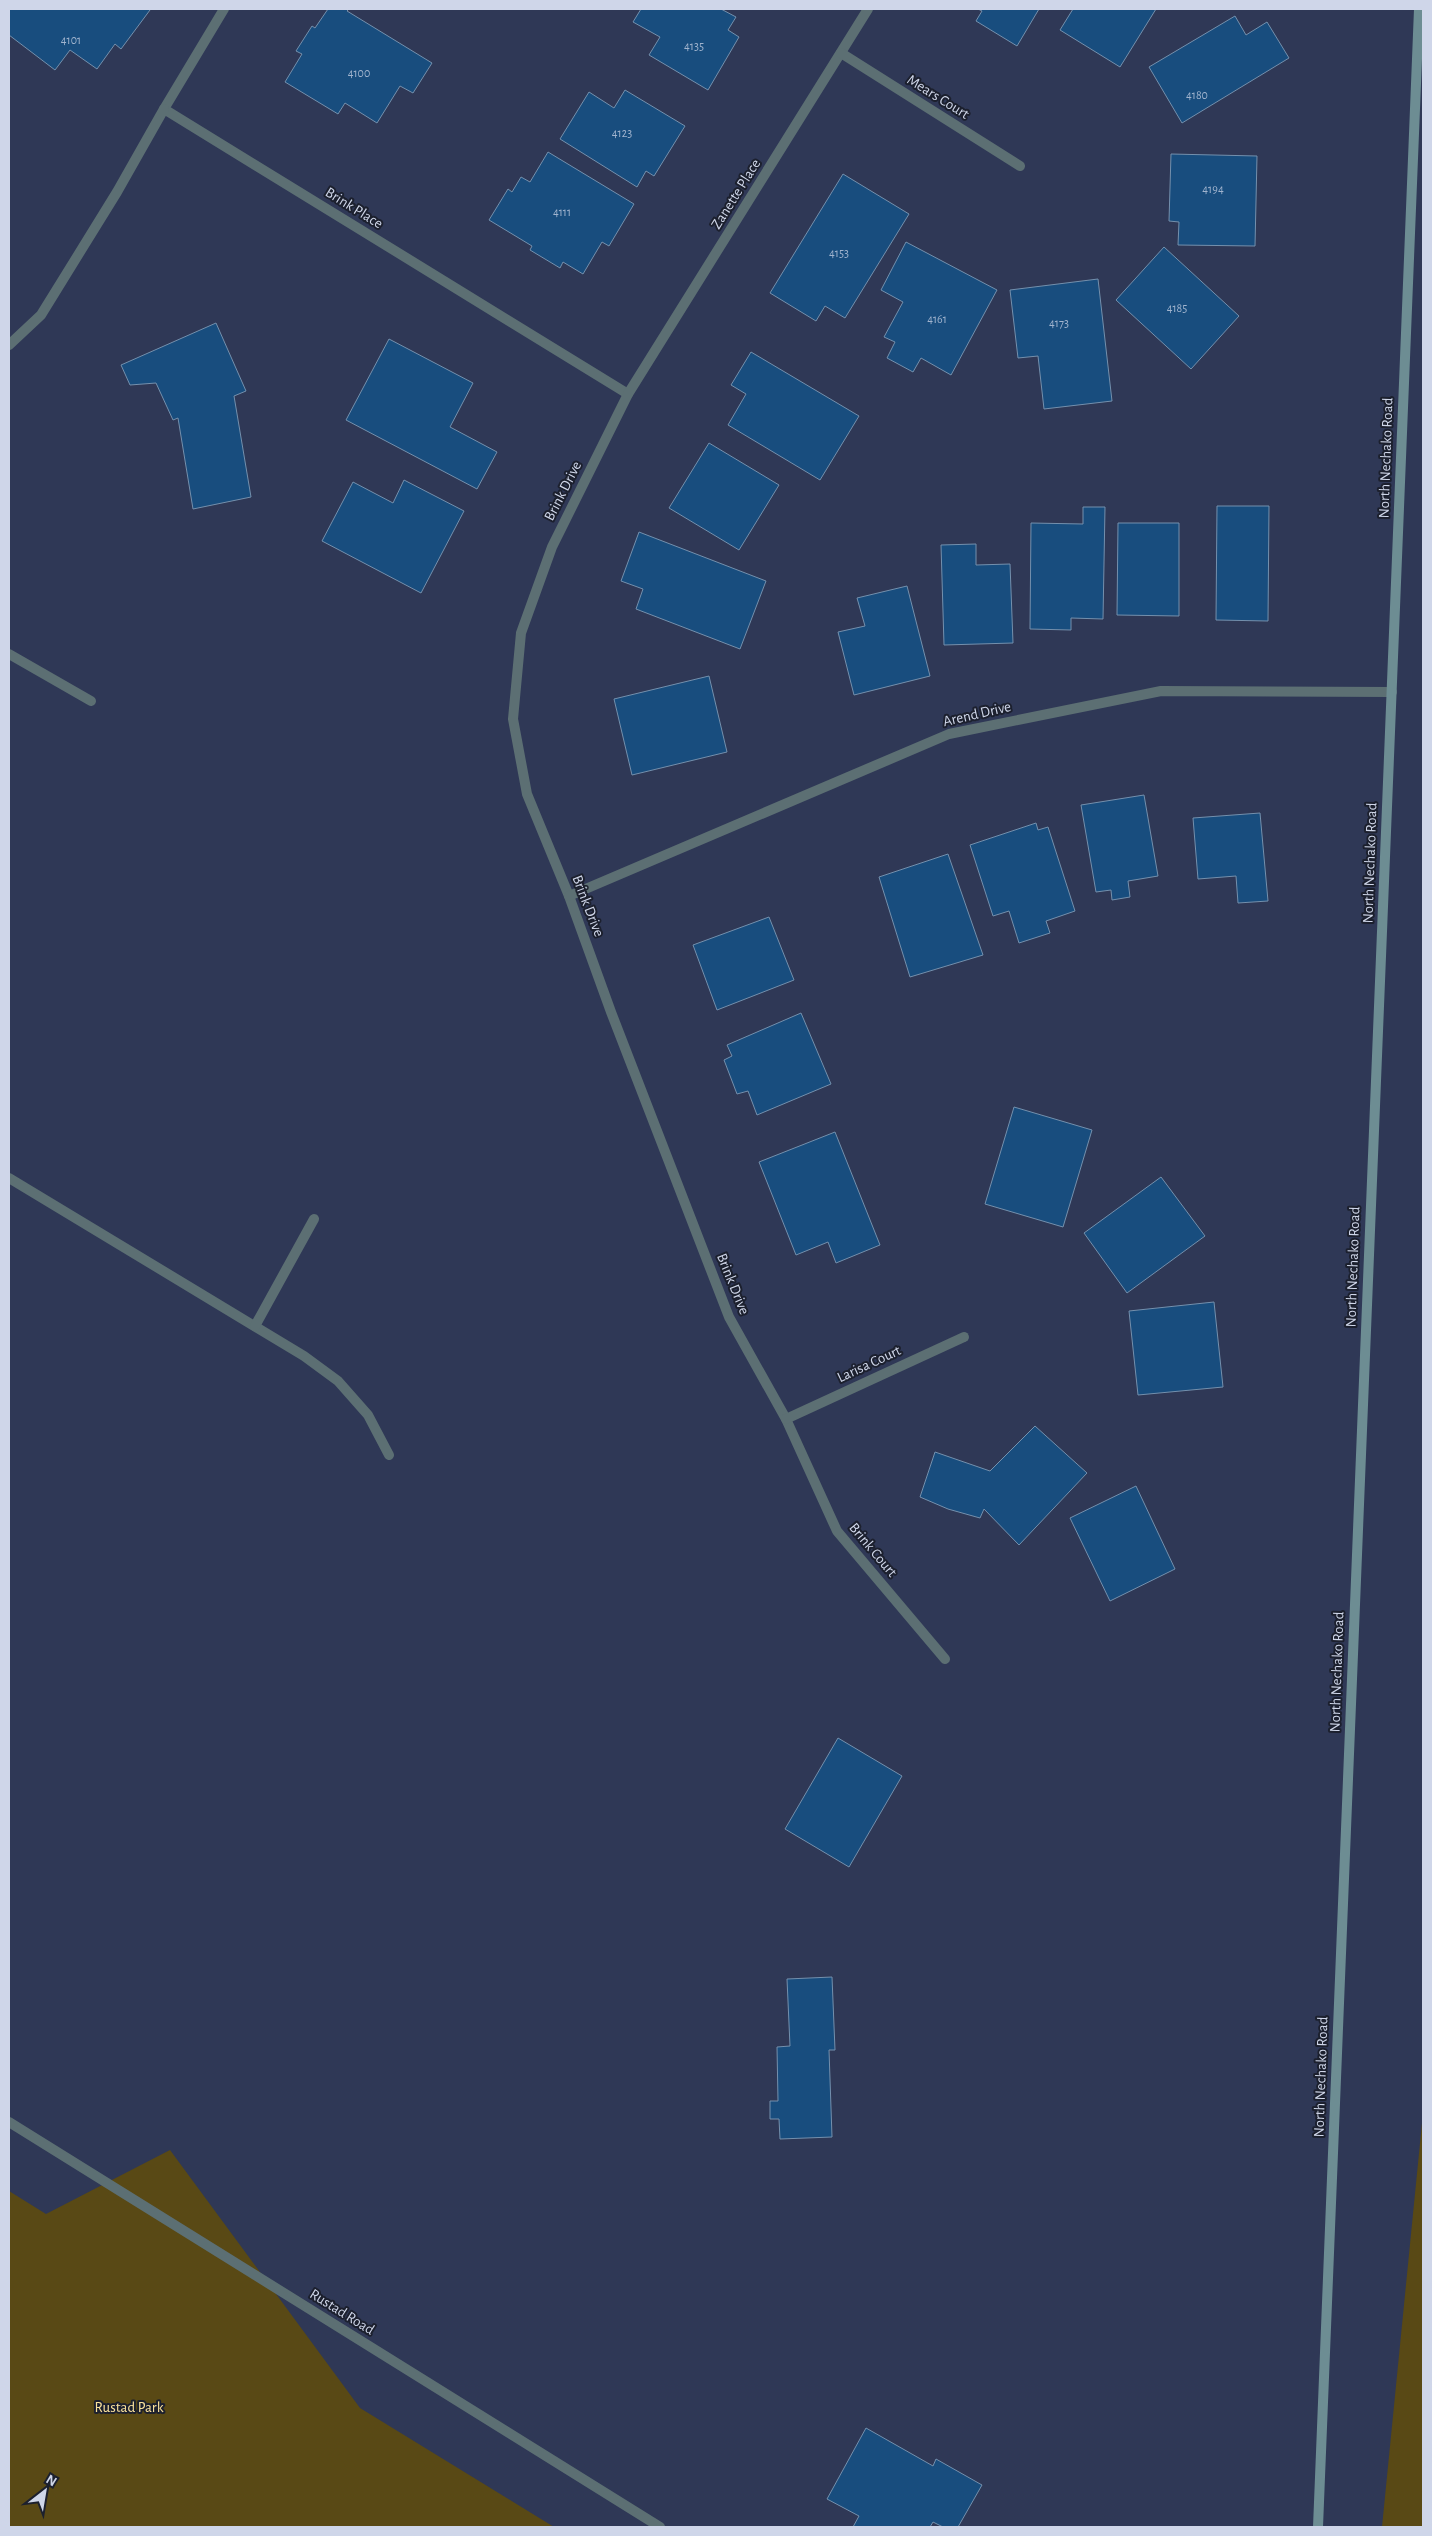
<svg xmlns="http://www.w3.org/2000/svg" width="1432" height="2536" viewBox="0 0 1432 2536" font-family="'Alegreya Sans',sans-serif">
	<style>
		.green { fill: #594915 }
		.building { fill: #184d7e; stroke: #7490ad }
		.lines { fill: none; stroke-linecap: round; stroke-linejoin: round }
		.street { stroke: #5c6f73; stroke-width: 10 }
		.secondary { stroke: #6d8d93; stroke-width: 10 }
		.labels { text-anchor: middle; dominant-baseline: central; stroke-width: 4; stroke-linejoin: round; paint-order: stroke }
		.number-label { font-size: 12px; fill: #a1b4ce }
		.street-label { font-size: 15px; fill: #cfd6e9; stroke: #1c202e }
		.park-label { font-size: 15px; fill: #fbe29c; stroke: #1c202e }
	</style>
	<rect width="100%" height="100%" fill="#2f3856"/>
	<g class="green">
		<path d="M1423 2113V2527H1382Z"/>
		<path d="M170 2150 360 2408 554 2527H9V2191L46 2214Z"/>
	</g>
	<g class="building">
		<path d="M9 9H149L150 10 121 49 115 44 97 69 70 50 55 70 9 35Z"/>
		<path d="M328 9H349L347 11 432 63 413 93 400 86 377 123 345 103 338 114 285 82 302 54 296 51 312 26 315 28Z"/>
		<path d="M641 9H721L736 17 728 30 739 37 708 90 649 55 660 37 633 22Z"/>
		<path d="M978 9H1039L1017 46 976 21 982 11Z"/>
		<path d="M1073 9H1156L1120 67 1060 30Z"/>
		<path d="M1235 16 1246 35 1267 22 1289 58 1182 123 1149 67Z"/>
		<path d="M625 90 685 126 654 176 646 171 637 187 560 139 589 92 614 108Z"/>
		<path d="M548 152 634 204 609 246 602 242 583 274 563 262 560 268 530 250 532 246 489 220 508 189 512 192 521 177 530 182Z"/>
		<path d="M1171 154 1257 156 1255 246 1178 245 1179 222 1169 221Z"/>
		<path d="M843 174 909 214 845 318 825 306 816 321 770 293Z"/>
		<path d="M906 242 997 290 951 375 921 358 913 372 887 358 895 342 884 337 903 302 881 290Z"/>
		<path d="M1164 247 1239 316 1191 369 1116 300Z"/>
		<path d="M1098 279 1112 401 1044 409 1038 356 1018 358 1010 290Z"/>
		<path d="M216 323 246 391 234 396 251 497 193 509 178 418 173 420 156 383 130 385 121 365Z"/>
		<path d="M389 339 473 383 450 427 497 452 477 489 346 420Z"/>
		<path d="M751 352 859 416 820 480 728 425 746 394 731 385Z"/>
		<path d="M709 443 779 485 739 550 669 508Z"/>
		<path d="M404 480 464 511 421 593 322 541 353 482 393 503Z"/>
		<path d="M1217 506H1269L1268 621 1216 620Z"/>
		<path d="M1083 507H1105L1103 619 1071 618V630L1030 629 1031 523 1083 524Z"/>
		<path d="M1118 523H1179V616L1117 615Z"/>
		<path d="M639 532 766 581 740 649 636 609 643 589 621 581Z"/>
		<path d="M976 544V565L1010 564 1013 643 944 645 941 545Z"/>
		<path d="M907 586 930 676 854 695 838 632 865 626 857 598Z"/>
		<path d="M709 676 727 752 632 775 614 699Z"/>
		<path d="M1144 795 1158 876 1128 881 1130 897 1112 900 1111 890 1096 892 1081 805Z"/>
		<path d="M1260 813 1268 901 1238 903 1236 876 1198 879 1193 818Z"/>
		<path d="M1036 823 1038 830 1048 827 1075 911 1046 921 1050 933 1019 943 1009 911 993 916 970 845Z"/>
		<path d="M948 854 983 955 910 977 879 877Z"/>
		<path d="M769 917 794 980 717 1010 693 945Z"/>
		<path d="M801 1013 831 1084 757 1115 748 1091 737 1094 724 1060 732 1056 727 1045Z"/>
		<path d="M1014 1107 1092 1130 1063 1227 985 1204Z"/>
		<path d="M835 1132 880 1245 836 1263 828 1242 796 1255 759 1162Z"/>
		<path d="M1161 1177 1205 1236 1127 1293 1084 1233Z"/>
		<path d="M1214 1302 1223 1387 1138 1395 1129 1311Z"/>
		<path d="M1035 1426 1087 1473 1019 1545 984 1509 980 1518 948 1509 920 1497 935 1452 990 1471Z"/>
		<path d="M1136 1486 1175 1569 1110 1601 1070 1518Z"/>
		<path d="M838 1738 902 1776 849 1867 785 1829Z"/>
		<path d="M832 1977 835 2050H829L832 2137 780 2139 779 2119H770V2101H778L777 2047 790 2046 787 1979Z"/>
		<path d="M866 2428 933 2466 936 2459 982 2485 958 2527H943L933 2522 930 2527H853L859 2516 827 2499Z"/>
	</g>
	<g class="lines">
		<g class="street">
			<path d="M224 9 164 109 628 394"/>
			<path d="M868 9 628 394 552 547 521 633 513 719 527 794 569 896 611 1012 729 1317 786 1419 837 1531 945 1659"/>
			<path d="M841 53 1020 166"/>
			<path d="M9 345 41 315 117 192 164 109"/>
			<path d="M9 654 91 701"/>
			<path d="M569 896 949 734 1161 691 1392 692"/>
			<path d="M9 1178 304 1356 338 1381 368 1415 389 1455"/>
			<path d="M255 1326 314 1219"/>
			<path d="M786 1419 964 1337"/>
			<path d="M9 2122 660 2527"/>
		</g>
		<path class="secondary" d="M1318 2527 1419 9"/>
	</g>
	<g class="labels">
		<g class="number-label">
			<text x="71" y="40">4101</text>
			<text x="694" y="46">4135</text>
			<text x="359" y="73">4100</text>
			<text x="1197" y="95">4180</text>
			<text x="622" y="133">4123</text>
			<text x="1213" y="189">4194</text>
			<text x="562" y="212">4111</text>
			<text x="839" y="253">4153</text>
			<text x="1177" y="308">4185</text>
			<text x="937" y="319">4161</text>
			<text x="1059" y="323">4173</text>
		</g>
		<g class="street-label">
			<text transform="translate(938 97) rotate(32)">Mears Court</text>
			<text transform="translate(736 194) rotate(-58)">Zanette Place</text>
			<text transform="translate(354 208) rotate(32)">Brink Place</text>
			<text transform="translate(1386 458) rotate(-88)">North Nechako Road</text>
			<text transform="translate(563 491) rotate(-63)">Brink Drive</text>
			<text transform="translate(977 714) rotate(-13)">Arend Drive</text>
			<text transform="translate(1370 863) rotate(-88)">North Nechako Road</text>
			<text transform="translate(588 906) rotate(69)">Brink Drive</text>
			<text transform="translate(1353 1267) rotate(-88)">North Nechako Road</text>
			<text transform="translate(733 1284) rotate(68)">Brink Drive</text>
			<text transform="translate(869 1364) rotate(-25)">Larisa Court</text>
			<text transform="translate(873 1550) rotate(50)">Brink Court</text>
			<text transform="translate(1337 1672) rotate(-88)">North Nechako Road</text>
			<text transform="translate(1321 2077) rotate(-88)">North Nechako Road</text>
			<text transform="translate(342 2312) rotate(32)">Rustad Road</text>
		</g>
		<g class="park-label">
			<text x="129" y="2407">Rustad Park</text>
		</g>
	</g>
	<rect width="1432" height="2536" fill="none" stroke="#cfd6e9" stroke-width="20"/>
	<g transform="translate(45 2491) rotate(31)" stroke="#1c202e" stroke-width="4" paint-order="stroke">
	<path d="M0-4L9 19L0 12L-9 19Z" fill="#cfd6e9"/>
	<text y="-8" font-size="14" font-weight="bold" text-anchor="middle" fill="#cfd6e9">N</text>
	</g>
</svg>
